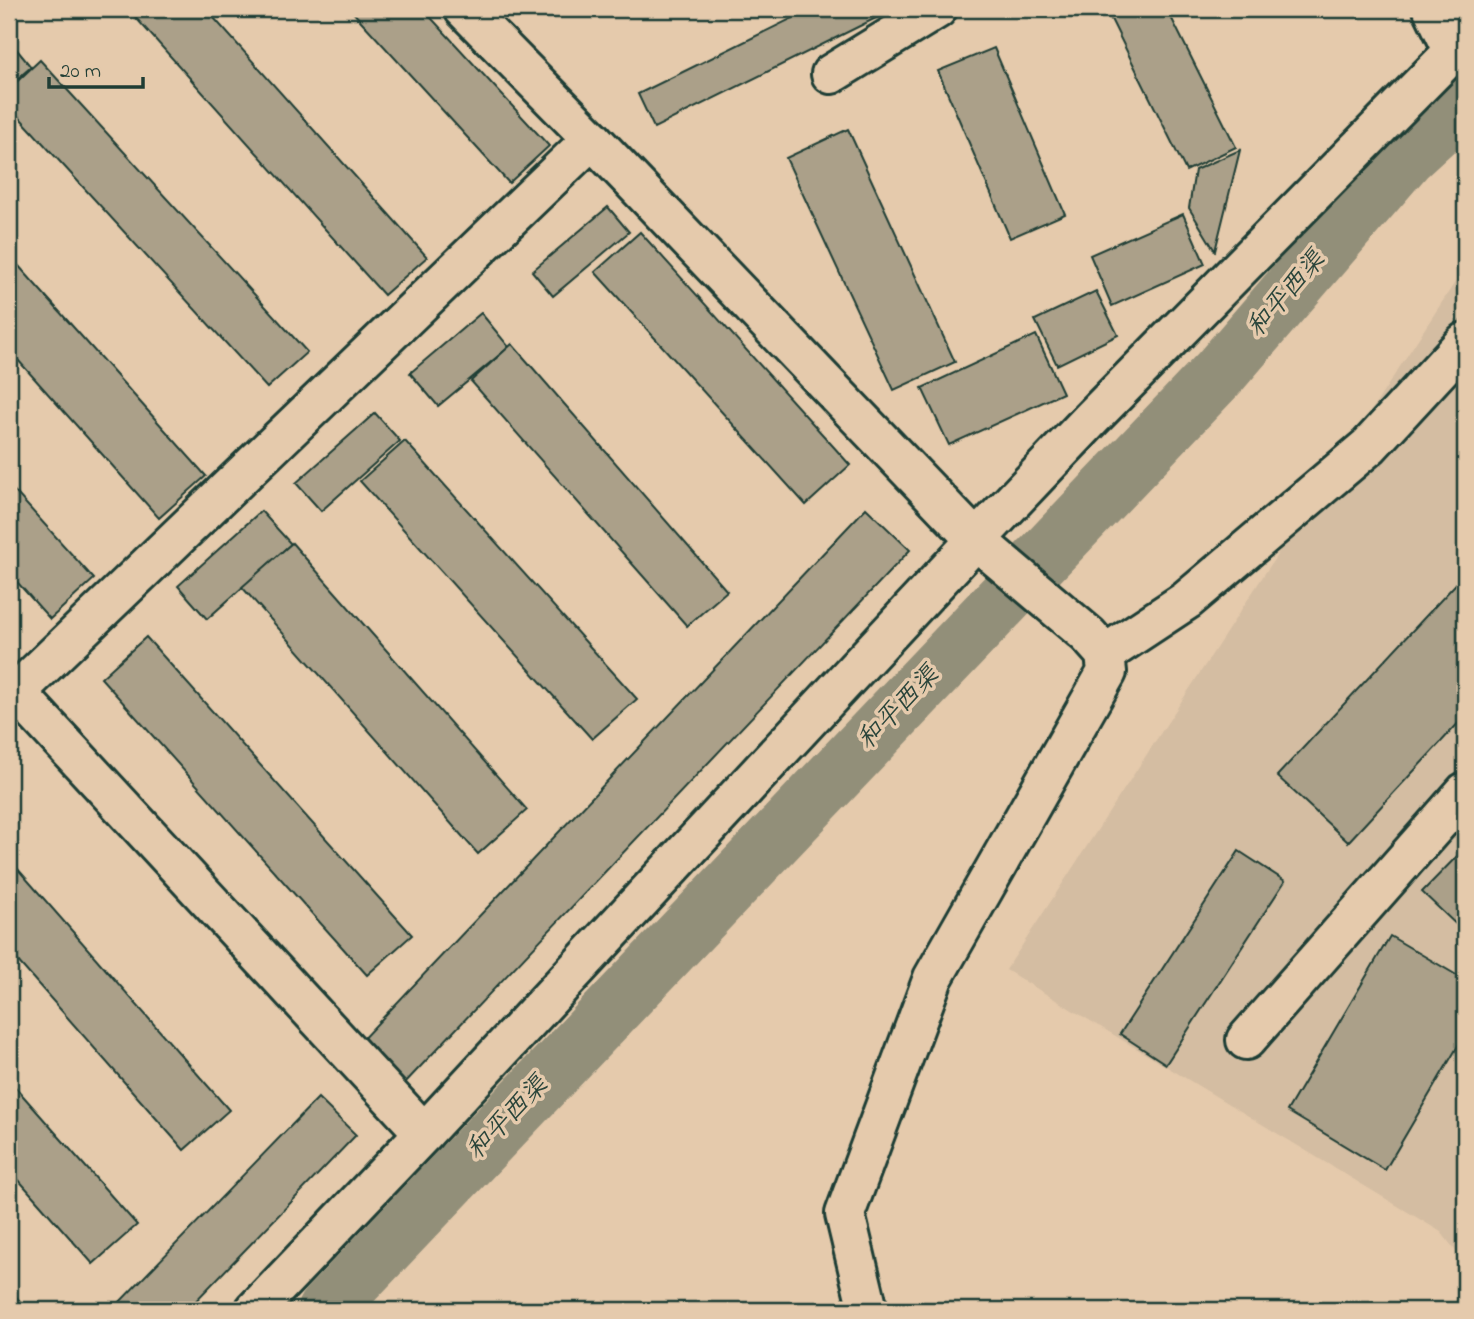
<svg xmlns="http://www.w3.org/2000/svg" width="1474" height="1319" viewBox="0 0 1474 1319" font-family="'Indie Flower','LXGW WenKai TC',sans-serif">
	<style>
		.built { fill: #d4bda2 }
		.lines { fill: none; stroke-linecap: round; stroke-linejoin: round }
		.river { stroke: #928f79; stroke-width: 58 }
		.building { fill: #aba089; stroke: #1f3d34; stroke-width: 2 }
		.minor-casing { stroke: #1f3d34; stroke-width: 44 }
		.minor { stroke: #e5caac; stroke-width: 38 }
		.labels { text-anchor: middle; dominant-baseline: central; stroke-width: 7; stroke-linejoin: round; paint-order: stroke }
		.water-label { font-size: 26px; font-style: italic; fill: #2a453b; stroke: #e5caac }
	</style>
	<rect width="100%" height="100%" fill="#e5caac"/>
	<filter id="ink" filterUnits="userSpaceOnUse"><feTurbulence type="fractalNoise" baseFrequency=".0143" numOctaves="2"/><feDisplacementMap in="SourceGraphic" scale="14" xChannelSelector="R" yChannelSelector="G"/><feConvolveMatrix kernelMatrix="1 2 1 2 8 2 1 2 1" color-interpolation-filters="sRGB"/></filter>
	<g filter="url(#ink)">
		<path class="built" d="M1465 267V1263L1441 1232 1006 970Z"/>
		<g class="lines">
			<path class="river" d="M326 1310 1220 372 1406 156 1465 102"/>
		</g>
		<g class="building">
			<path d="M128 9H206L427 257 384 295Z"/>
			<path d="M350 9H423L549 146 509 183Z"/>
			<path d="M811 9H874L878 17 654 128 638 94Z"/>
			<path d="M1106 9H1167L1236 147 1186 171Z"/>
			<path d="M9 40 31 67 9 86Z"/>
			<path d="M994 48 1065 214 1010 238 938 71Z"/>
			<path d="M40 60 307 352 267 388 9 106V89Z"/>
			<path d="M848 129 955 362 894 390 786 158Z"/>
			<path d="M1240 150 1215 251 1189 208 1195 170Z"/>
			<path d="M608 207 629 232 553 296 532 271Z"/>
			<path d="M1183 214 1205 264 1112 306 1090 255Z"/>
			<path d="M640 232 850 465 806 505 595 272Z"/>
			<path d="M9 255 206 476 159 518 9 350Z"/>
			<path d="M1096 291 1118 335 1057 365 1035 320Z"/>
			<path d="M481 313 509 347 438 406 410 373Z"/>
			<path d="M1036 335 1063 393 949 445 922 388Z"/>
			<path d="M512 344 727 591 687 626 471 381Z"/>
			<path d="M375 413 400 441 321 511 296 483Z"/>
			<path d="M405 441 637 699 592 739 360 481Z"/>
			<path d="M9 485 94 579 50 619 9 573Z"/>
			<path d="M866 508 910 550 402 1086 358 1044Z"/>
			<path d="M261 511 291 544 207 619 178 586Z"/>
			<path d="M292 543 527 810 478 854 242 587Z"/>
			<path d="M1465 574V716L1348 842 1277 776Z"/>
			<path d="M146 637 412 935 367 975 101 678Z"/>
			<path d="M1465 848V933L1422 892Z"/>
			<path d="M1239 851 1285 881 1166 1064 1120 1034Z"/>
			<path d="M9 859 229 1110 184 1150 9 951Z"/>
			<path d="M1390 936 1465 980V1034L1385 1170 1287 1111Z"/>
			<path d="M9 1080 137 1225 93 1264 9 1169Z"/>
			<path d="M318 1098 356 1135 187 1310H112Z"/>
			<path d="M9 1289 28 1310H9Z"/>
		</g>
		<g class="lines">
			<defs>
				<g id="minor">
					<path d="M464 9 592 139 976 540 1088 635 1105 654 1107 672 933 978 845 1214 868 1310"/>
					<path d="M1433 9 1454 52"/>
					<path d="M831 74 937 9"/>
					<path d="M1105 654 1187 600 1369 446 1465 342"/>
					<path d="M16 692 424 1133"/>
					<path d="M9 699 592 139"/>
					<path d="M1246 1040 1465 792"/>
					<path d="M255 1310 424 1133 976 540 1092 418 1465 40"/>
				</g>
			</defs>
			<use href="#minor" class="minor-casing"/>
			<use href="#minor" class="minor"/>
		</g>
	</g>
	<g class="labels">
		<g class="water-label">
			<text transform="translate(1287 295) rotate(-49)">和平西渠</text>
			<text transform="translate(899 709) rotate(-46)">和平西渠</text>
			<text transform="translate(508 1119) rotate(-46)">和平西渠</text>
		</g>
	</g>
	<rect width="1474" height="1319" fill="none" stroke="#e5caac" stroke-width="35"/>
	<rect x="18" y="18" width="1439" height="1284" fill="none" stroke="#1f3d34" stroke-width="2.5" filter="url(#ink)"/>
	<path d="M49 77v10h94v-10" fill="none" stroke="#1f3d34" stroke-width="3.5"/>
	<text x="60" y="77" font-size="21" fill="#1f3d34" stroke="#e5caac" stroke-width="5" paint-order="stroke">20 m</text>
</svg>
